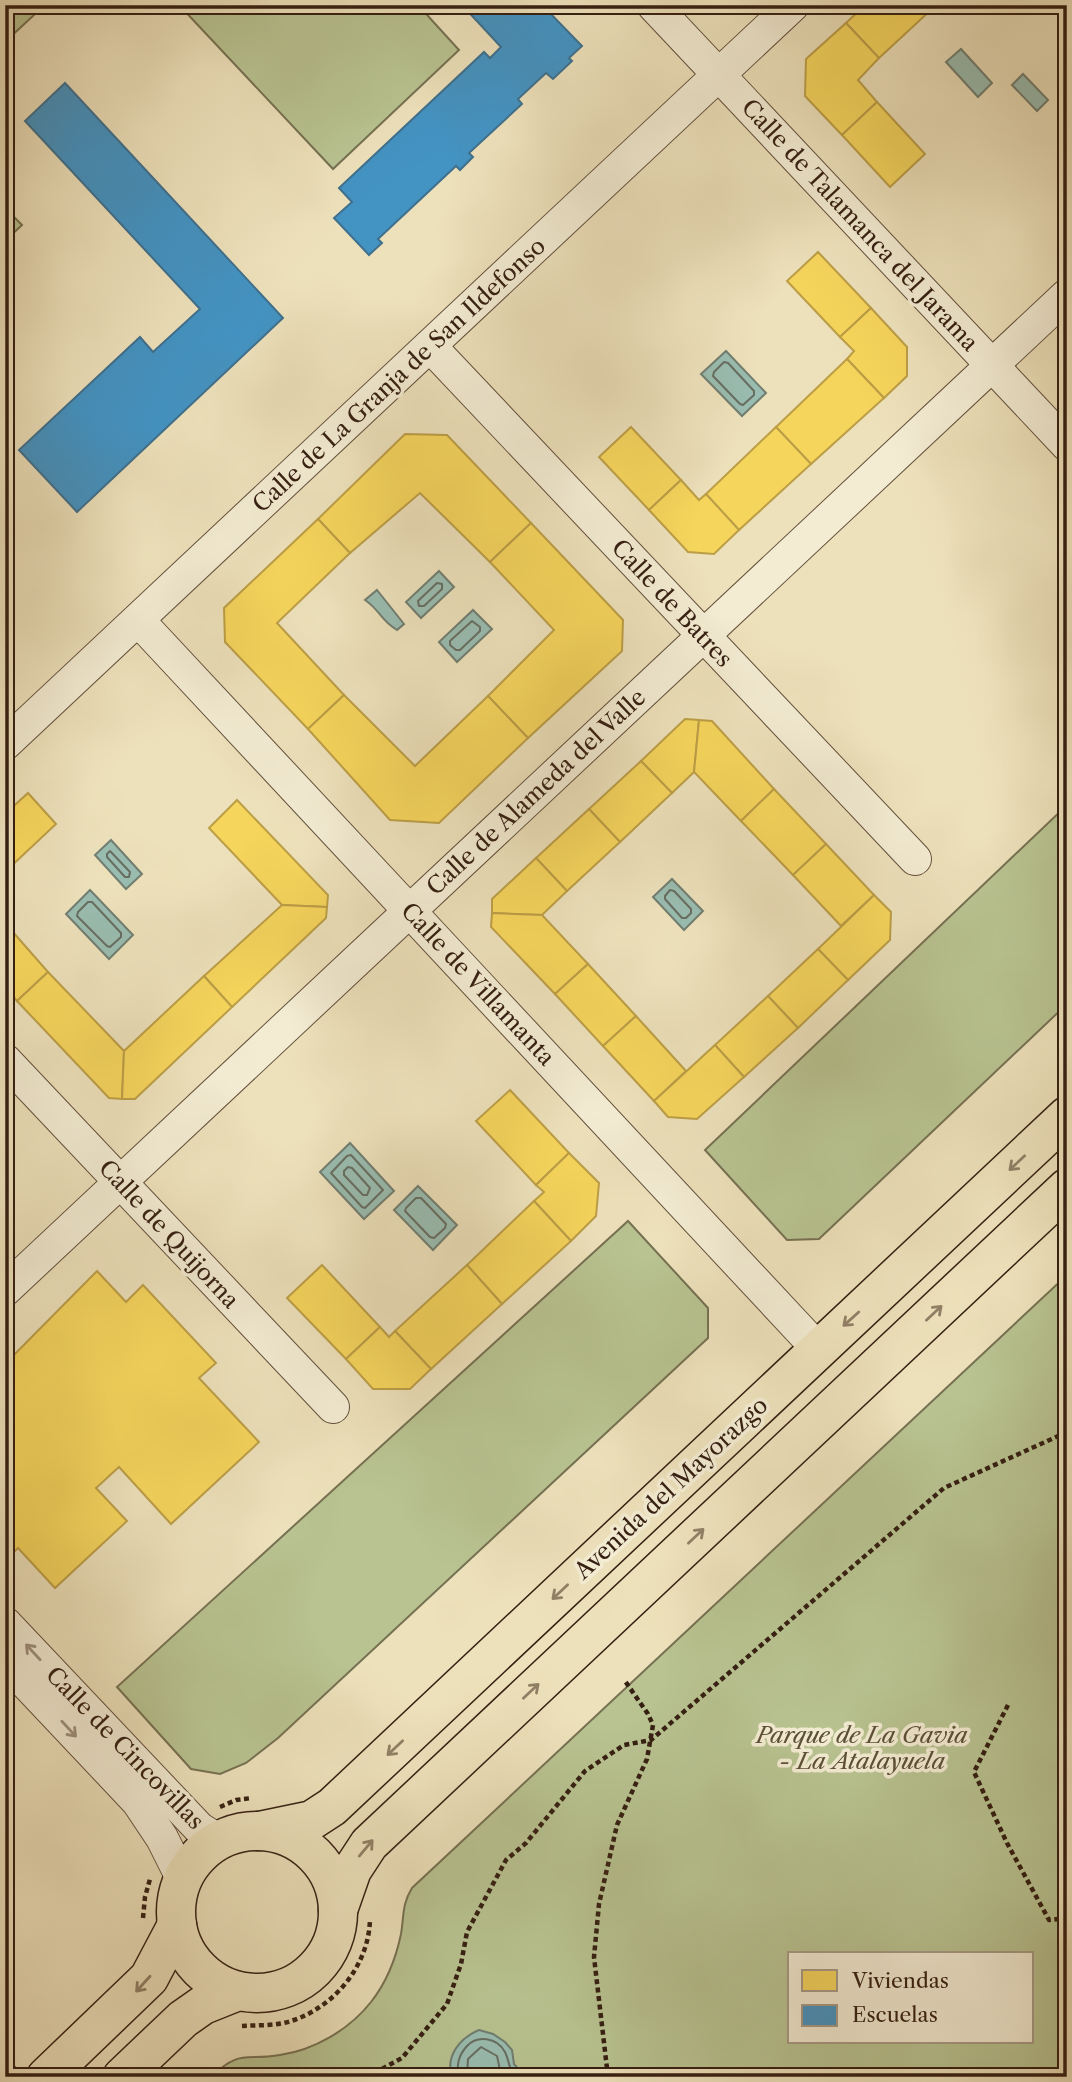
<svg xmlns="http://www.w3.org/2000/svg" width="1072" height="2082" viewBox="0 0 1072 2082" font-family="'Libre Caslon Text',serif">
	<style>
		.green { fill: #b8c391; stroke: #767152; stroke-width: 2; fill-rule: evenodd }
		.water { fill: #99bdb1; stroke: #717e71; stroke-width: 2 }
		.homes { fill: #f6d55c; stroke: #bc9e46; stroke-width: 2 }
		.schools { fill: #4393c3; stroke: #3f708e; stroke-width: 2 }
		.lines { fill: none; stroke-linecap: round; stroke-linejoin: round }
		.shore { stroke: #676e62; stroke-width: 2 }
		.minor-casing { stroke: #63503c; stroke-width: 34 }
		.major-casing { stroke: #351f12; stroke-width: 41 }
		.path { stroke: #351f12; stroke-width: 4.5; stroke-dasharray: 5 3.5; stroke-linecap: butt }
		.minor { stroke: #f3ecd3; stroke-width: 32 }
		.major { stroke: #ede1bb; stroke-width: 38 }
		.oneway { stroke: #918066 }
		.oneway2 { stroke: #9e907c }
		.labels { text-anchor: middle; dominant-baseline: central; stroke-width: 7; stroke-linejoin: round; paint-order: stroke }
		.street-label { font-size: 23px; fill: #351f12; stroke: #f3ecd3 }
		.park-label { font-size: 23px; font-style: italic; fill: #5c5038; stroke: #f3ecd3 }
	</style>
	<rect width="100%" height="100%" fill="#ede1bb"/>
	<filter id="stains"><feTurbulence type="fractalNoise" baseFrequency=".00286" numOctaves="4"/><feColorMatrix values="0 0 0 0 .2 0 0 0 0 .09 0 0 0 0 .02 0 0 0 .5 -.17"/></filter>
	<radialGradient id="worn" r=".72"><stop offset=".6" stop-color="#630" stop-opacity="0"/><stop offset="1" stop-color="#630" stop-opacity=".3"/></radialGradient>
	<g class="green">
		<path d="M5 5H24L34 15 5 42Z"/>
		<path d="M179 5H418L459 50 333 169Z"/>
		<path d="M5 208 22 225 5 241Z"/>
		<path d="M1067 805V1004L819 1239 787 1240 705 1150Z"/>
		<path d="M628 1221 708 1308V1338L278 1738 246 1763 220 1774 191 1769 117 1687Z"/>
		<path d="M1067 1275V2077H211C240 2049 245 2061 280 2055 314 2050 349 2030 371 2002 386 1983 396 1958 401 1934 404 1916 402 1904 412 1888ZM790 1954H1032V2042H790Z"/>
	</g>
	<g class="water">
		<path d="M961 49 992 83 978 97 946 62Z"/>
		<path d="M1023 74 1048 100 1037 111 1012 85Z"/>
		<path d="M726 351 766 393 742 416 701 374Z"/>
		<path d="M439 571 454 587 421 618 406 602Z"/>
		<path d="M377 590 404 624 397 630C381 621 380 610 365 600Z"/>
		<path d="M473 610 492 629 457 662 439 642Z"/>
		<path d="M111 840 142 874 126 889 95 855Z"/>
		<path d="M672 879 703 911 684 930 653 897Z"/>
		<path d="M90 890 133 935 109 959 66 914Z"/>
		<path d="M350 1143 394 1191 364 1219 320 1172Z"/>
		<path d="M418 1186 457 1225 433 1250 394 1210Z"/>
		<path d="M479 2030 493 2034 505 2042 512 2050 514 2064 525 2077H452C445 2056 460 2038 479 2030Z"/>
	</g>
	<g class="homes">
		<path d="M865 5H929L932 9 879 58 846 23Z"/>
		<path d="M846 23 879 58 858 80 877 102 842 135 805 96 806 59Z"/>
		<path d="M877 102 925 154 890 187 842 135Z"/>
		<path d="M818 252 871 308 840 337 787 281Z"/>
		<path d="M871 308 907 347V376L884 398 847 359 854 351 840 337Z"/>
		<path d="M847 359 884 398 811 464 776 427Z"/>
		<path d="M631 427 681 480 649 510 599 457Z"/>
		<path d="M776 427 811 464 739 530 706 494Z"/>
		<path d="M405 434 447 435 531 523 490 562 420 493 350 553 318 519Z"/>
		<path d="M681 480 699 500 706 494 739 530 714 554 688 552 649 510Z"/>
		<path d="M318 519 350 553 277 623 344 695 308 729 225 642 224 608Z"/>
		<path d="M531 523 623 620 622 651 528 738 488 696 554 630 490 562Z"/>
		<path d="M344 695 415 766 488 696 528 738 439 823 390 820 308 729Z"/>
		<path d="M685 719 699 720 694 772 672 793 641 761Z"/>
		<path d="M699 720 712 721 774 789 741 821 694 772Z"/>
		<path d="M641 761 672 793 620 842 589 809Z"/>
		<path d="M774 789 826 844 793 875 741 821Z"/>
		<path d="M28 793 56 824 5 872V814Z"/>
		<path d="M237 800 328 895 327 907 282 905 209 828Z"/>
		<path d="M589 809 620 842 567 891 536 858Z"/>
		<path d="M826 844 874 895 841 926 793 875Z"/>
		<path d="M536 858 567 891 542 915 492 913V899Z"/>
		<path d="M874 895 891 912 890 940 848 980 818 949Z"/>
		<path d="M282 905 327 907 326 918 232 1007 204 976Z"/>
		<path d="M492 913 542 915 588 964 555 994 491 927Z"/>
		<path d="M5 923 48 972 17 1001 5 987Z"/>
		<path d="M818 949 848 980 798 1028 768 996Z"/>
		<path d="M588 964 636 1016 603 1046 555 994Z"/>
		<path d="M48 972 124 1051 122 1099 109 1098 17 1001Z"/>
		<path d="M204 976 232 1007 135 1099H122L124 1051Z"/>
		<path d="M768 996 798 1028 744 1077 715 1045Z"/>
		<path d="M636 1016 686 1071 654 1101 603 1046Z"/>
		<path d="M715 1045 744 1077 697 1119 668 1117 654 1101Z"/>
		<path d="M510 1090 569 1153 536 1185 476 1121Z"/>
		<path d="M569 1153 599 1183 596 1216 571 1241 534 1201 544 1192 536 1185Z"/>
		<path d="M534 1201 571 1241 502 1304 467 1265Z"/>
		<path d="M322 1265 380 1327 346 1359 287 1298Z"/>
		<path d="M467 1265 502 1304 431 1369 395 1331Z"/>
		<path d="M97 1271 126 1302 143 1285 216 1363 199 1378 259 1442 171 1524 119 1467 96 1488 127 1521 55 1588 18 1548 11 1555 5 1548V1364Z"/>
		<path d="M380 1327 389 1337 395 1331 431 1369 410 1389H373L346 1359Z"/>
	</g>
	<g class="schools">
		<path d="M462 5H546L545 8 582 46 569 58 572 61 553 79 546 73 518 99 522 104 469 153 473 157 460 170 456 166 378 239 382 243 369 255 334 218 352 202 339 188 484 52 490 58 501 47Z"/>
		<path d="M65 83 283 318 77 512 19 450 140 337 153 352 200 309 25 121Z"/>
	</g>
	<g class="lines">
		<g class="shore">
			<path d="M724 362 728 363 754 391V395L743 405 740 404 713 376 714 372Z"/>
			<path d="M437 583 442 584V589L424 606H419L418 601Z"/>
			<path d="M472 621 480 627V631L460 650H456L450 645V641Z"/>
			<path d="M110 851 130 872 129 877H125L107 857V854Z"/>
			<path d="M670 890 674 891 691 909V913L686 918H682L665 899V896Z"/>
			<path d="M88 902H92L121 933V937L110 947 107 946 77 916 78 912Z"/>
			<path d="M351 1155 383 1190 365 1208 362 1207 331 1173 347 1156Z"/>
			<path d="M348 1167 352 1168 370 1188 367 1195H363L344 1175V1171Z"/>
			<path d="M416 1198H421L446 1224 445 1228 434 1238 430 1237 405 1211 406 1208Z"/>
			<path d="M458 2077C457 2064 458 2056 467 2046 477 2035 497 2037 505 2052 510 2062 507 2066 516 2077"/>
			<path d="M467 2077 468 2059 481 2047 497 2056 500 2070 504 2077"/>
		</g>
		<defs>
			<g id="minor">
				<path d="M653 5 1067 445"/>
				<path d="M430 346 915 859"/>
				<path d="M138 620 818 1349"/>
				<path d="M5 744 793 5"/>
				<path d="M5 1060 333 1407"/>
				<path d="M5 1290 1067 295"/>
				<path d="M5 1623 199 1828 218 1840"/>
				<path d="M5 1661 138 1802 162 1838 183 1880"/>
			</g>
			<g id="major">
				<path d="M259 1831 312 1820 332 1807 1067 1116"/>
				<circle cx="257" cy="1912" r="81"/>
				<path d="M338 1910 352 1870 369 1844 1067 1188"/>
				<path d="M46 2077 149 1978 177 1925"/>
				<path d="M122 2077 183 2019 203 2005 238 1991"/>
			</g>
		</defs>
		<use href="#minor" class="minor-casing"/>
		<use href="#major" class="major-casing"/>
		<g class="path">
			<path d="M1008 1705 974 1772 1007 1843 1049 1920 1067 1918"/>
			<path d="M220 1807 236 1800 252 1798"/>
			<path d="M143 1918 145 1897 150 1879"/>
			<path d="M242 2026C258 2025 276 2026 291 2021 335 2007 369 1965 370 1919"/>
			<path d="M5 2075 16 2064"/>
			<path d="M367 2077 402 2058 447 2004 461 1964 467 1932 506 1860 526 1843 585 1771 624 1745 651 1740 944 1488 1067 1432"/>
			<path d="M608 2077 594 1957 599 1904 617 1825 647 1759 653 1725 648 1714 625 1681"/>
		</g>
		<use href="#minor" class="minor"/>
		<use href="#major" class="major"/>
	</g>
	<defs><path id="oneway-shaft" d="M-6 0H5M1.5-3L5.5 0L1.5 3" fill="none" stroke-width="1.6" stroke-linecap="round" stroke-linejoin="round" transform="scale(1.75)"/></defs>
	<g class="oneway">
		<use href="#oneway-shaft" transform="translate(1017 1163) rotate(137)"/>
		<use href="#oneway-shaft" transform="translate(934 1313) rotate(-43)"/>
		<use href="#oneway-shaft" transform="translate(851 1319) rotate(138)"/>
		<use href="#oneway-shaft" transform="translate(696 1536) rotate(-43)"/>
		<use href="#oneway-shaft" transform="translate(560 1592) rotate(137)"/>
		<use href="#oneway-shaft" transform="translate(531 1691) rotate(-43)"/>
		<use href="#oneway-shaft" transform="translate(395 1748) rotate(137)"/>
		<use href="#oneway-shaft" transform="translate(366 1848) rotate(-50)"/>
		<use href="#oneway-shaft" transform="translate(143 1984) rotate(132)"/>
	</g>
	<g class="oneway2">
		<use href="#oneway-shaft" transform="translate(33 1652) rotate(-133)"/>
		<use href="#oneway-shaft" transform="translate(69 1729) rotate(47)"/>
	</g>
	<g class="labels">
		<g class="street-label">
			<text transform="translate(860 225) rotate(47)">Calle de Talamanca del Jarama</text>
			<text transform="translate(399 375) rotate(-43)">Calle de La Granja de San Ildefonso</text>
			<text transform="translate(672 603) rotate(47)">Calle de Batres</text>
			<text transform="translate(536 792) rotate(-43)">Calle de Alameda del Valle</text>
			<text transform="translate(478 984) rotate(47)">Calle de Villamanta</text>
			<text transform="translate(169 1234) rotate(47)">Calle de Quijorna</text>
			<text transform="translate(671 1488) rotate(-43)">Avenida del Mayorazgo</text>
			<text transform="translate(125 1748) rotate(46)">Calle de Cincovillas</text>
		</g>
		<g class="park-label">
			<text x="862" y="1735">Parque de La Gavia<tspan x="862" dy="26">- La Atalayuela</tspan></text>
		</g>
	</g>
	<rect width="1072" height="2082" fill="none" stroke="#ede1bb" stroke-width="28"/>
	<rect x="7" y="7" width="1058" height="2068" fill="none" stroke="#351f12" stroke-width="3.5"/>
	<rect x="14" y="14" width="1044" height="2054" fill="none" stroke="#351f12" stroke-width="2"/>
	<rect x="788" y="1952" width="245" height="91" fill="#f3ecd3" stroke="#a79a86" stroke-width="2"/>
	<rect x="802" y="1970" width="35" height="21" fill="#f6d55c" stroke="#a79a86" stroke-width="2"/>
	<text x="852" y="1988" font-size="21" fill="#351f12">Viviendas</text>
	<rect x="802" y="2005" width="35" height="21" fill="#4393c3" stroke="#a79a86" stroke-width="2"/>
	<text x="852" y="2022" font-size="21" fill="#351f12">Escuelas</text>
	<rect width="100%" height="100%" filter="url(#stains)"/>
	<rect width="100%" height="100%" fill="url(#worn)"/>
</svg>
